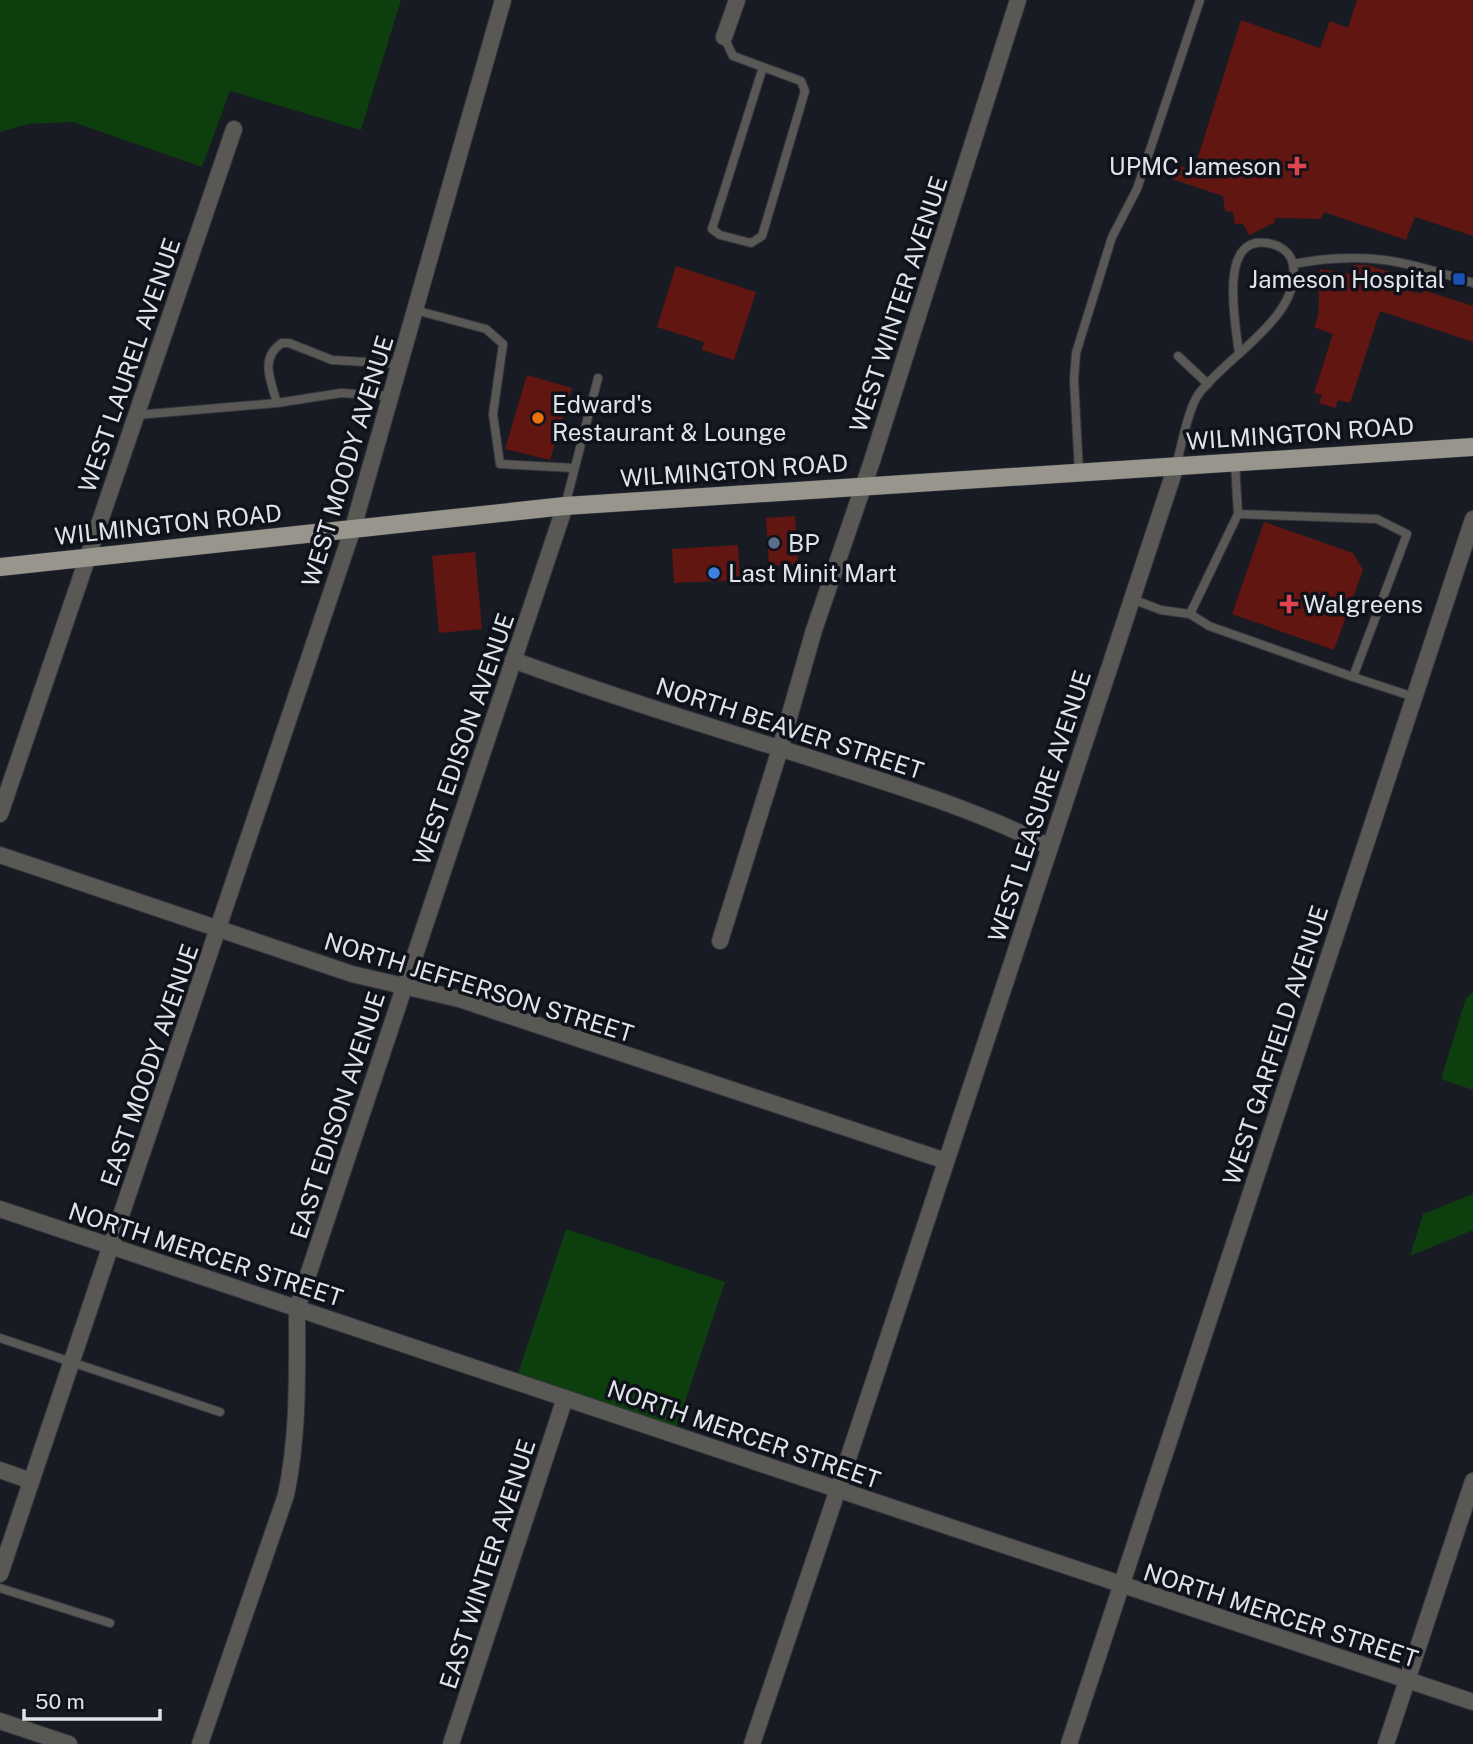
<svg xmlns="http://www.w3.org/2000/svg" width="1473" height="1744" viewBox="0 0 1473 1744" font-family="'Public Sans',sans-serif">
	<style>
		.green { fill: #0c3e0e }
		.building { fill: #621612 }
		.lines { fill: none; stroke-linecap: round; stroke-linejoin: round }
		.service-casing { stroke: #34373f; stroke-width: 10 }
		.minor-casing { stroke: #34373f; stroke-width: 18 }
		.primary-casing { stroke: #34373f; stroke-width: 19 }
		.service { stroke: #595854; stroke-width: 8 }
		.minor { stroke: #595854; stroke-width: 16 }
		.primary { stroke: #97958c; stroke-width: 18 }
		.health-dot { fill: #e0444e; stroke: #0f121a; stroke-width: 2.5 }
		.transit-dot { fill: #1a4fb4; stroke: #0f121a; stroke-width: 2.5 }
		.food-dot { fill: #e8710a; stroke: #0f121a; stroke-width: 2.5 }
		.service-dot { fill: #5c6f8a; stroke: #0f121a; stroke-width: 2.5 }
		.shop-dot { fill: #3f7fe0; stroke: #0f121a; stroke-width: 2.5 }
		.labels { text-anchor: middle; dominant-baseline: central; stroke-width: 7; stroke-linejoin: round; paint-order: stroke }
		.poi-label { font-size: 24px; fill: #e0e3e9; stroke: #0f121a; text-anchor: start }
		.street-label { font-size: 24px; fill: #e0e3e9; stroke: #0f121a }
	</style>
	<rect width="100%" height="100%" fill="#181b23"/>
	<g class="green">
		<path d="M0 0H401L361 130 230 91 202 167 73 122 29 124 0 132Z"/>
		<path d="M1473 992V1090L1441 1079 1466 998Z"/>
		<path d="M1473 1194V1230L1410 1256 1423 1214Z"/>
		<path d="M566 1229 725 1282 674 1435 515 1382Z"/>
	</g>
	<g class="building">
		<path d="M1357 0H1473V236L1415 217 1406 240 1324 212 1321 219 1275 218 1274 223 1249 235 1243 224H1235L1233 212 1225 211 1223 196 1172 179 1177 165 1194 170 1241 20 1320 48 1330 21 1348 28Z"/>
		<path d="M1354 265H1367L1390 272 1387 283 1421 294 1423 290 1473 306V342L1380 311 1350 403 1338 400 1335 408 1319 403 1322 395 1314 393 1333 334 1314 327 1318 316 1320 269 1350 274Z"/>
		<path d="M676 266 756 292 734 360 702 350 704 342 657 327Z"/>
		<path d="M527 375 572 388 550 460 505 449Z"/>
		<path d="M795 516 798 564 769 566 766 518Z"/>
		<path d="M1264 522 1353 553 1363 570 1334 650 1232 614Z"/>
		<path d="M738 545 740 580 674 583 672 549Z"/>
		<path d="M475 552 482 629 439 633 432 556Z"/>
	</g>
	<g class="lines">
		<defs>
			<g id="service">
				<path d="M724 37 733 56 763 67 712 229 720 235 751 243 762 236 805 91 801 81 763 67"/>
				<path d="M1293 264C1365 250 1405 261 1473 283"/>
				<path d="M415 310 486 329 503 344 493 414 500 464 574 468"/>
				<path d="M1178 356 1208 384"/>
				<path d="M277 403C271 381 259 358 282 343H289L332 360 400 364"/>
				<path d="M137 415 277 403 341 393 391 396"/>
				<path d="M1235 463 1238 514 1377 519 1407 534 1353 677 1414 697"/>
				<path d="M1176 466C1181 448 1188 409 1198 395 1224 358 1302 317 1293 265 1291 252 1280 245 1267 243 1217 235 1236 326 1239 354"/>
				<path d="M1079 472 1074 380 1076 353 1112 237 1137 189 1200 0"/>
				<path d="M565 506 598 378"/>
				<path d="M1132 599 1161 610 1190 614 1238 514"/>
				<path d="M1190 614 1209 626 1353 677"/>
				<path d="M0 1338 220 1412"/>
				<path d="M0 1588 110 1623"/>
			</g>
			<g id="minor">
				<path d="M724 37 737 0"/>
				<path d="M513 660C608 695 704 725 801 755 885 782 970 807 1050 847"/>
				<path d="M0 814 234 129"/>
				<path d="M0 855 352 974 459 999 946 1161"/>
				<path d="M720 941 780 749 814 630 872 461 1018 0"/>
				<path d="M0 1209 1473 1702"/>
				<path d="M0 1470 31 1481"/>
				<path d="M0 1574 353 528 503 0"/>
				<path d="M0 1721 69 1744"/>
				<path d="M200 1744 286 1495C299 1434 297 1370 297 1308L565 506"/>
				<path d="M451 1744 565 1398"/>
				<path d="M752 1744 842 1477 1176 466"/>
				<path d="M1069 1744 1473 519"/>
				<path d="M1386 1744 1473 1481"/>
			</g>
			<path id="primary" d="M0 567 565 506 1473 447"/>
		</defs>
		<use href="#service" class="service-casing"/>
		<use href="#minor" class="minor-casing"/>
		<use href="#primary" class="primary-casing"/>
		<use href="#service" class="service"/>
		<use href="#minor" class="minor"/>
		<use href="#primary" class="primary"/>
	</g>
	<g class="health-dot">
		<path d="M1293.5 155.5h7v7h7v7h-7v7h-7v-7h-7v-7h7z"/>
		<path d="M1285.5 593.5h7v7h7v7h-7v7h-7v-7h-7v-7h7z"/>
	</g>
	<rect class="transit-dot" x="1452" y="272" width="14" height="14" rx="3.5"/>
	<circle class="food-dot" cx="538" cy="418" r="7"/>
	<circle class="service-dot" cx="774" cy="543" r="7"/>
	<circle class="shop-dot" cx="714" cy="573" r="7"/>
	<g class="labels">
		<g class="poi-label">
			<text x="1281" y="166" text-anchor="end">UPMC Jameson</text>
			<text x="1445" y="279" text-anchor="end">Jameson Hospital</text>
			<text x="552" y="404">Edward's<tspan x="552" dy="28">Restaurant &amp; Lounge</tspan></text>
			<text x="788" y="543">BP</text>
			<text x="728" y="573">Last Minit Mart</text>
			<text x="1303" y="604">Walgreens</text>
		</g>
		<g class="street-label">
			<text transform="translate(898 304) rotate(-72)">WEST WINTER AVENUE</text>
			<text transform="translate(129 365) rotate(-71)">WEST LAUREL AVENUE</text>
			<text transform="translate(1300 433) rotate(-4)">WILMINGTON ROAD</text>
			<text transform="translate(347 461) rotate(-73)">WEST MOODY AVENUE</text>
			<text transform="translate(734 470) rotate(-4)">WILMINGTON ROAD</text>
			<text transform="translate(168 524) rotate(-6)">WILMINGTON ROAD</text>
			<text transform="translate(790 728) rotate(18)">NORTH BEAVER STREET</text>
			<text transform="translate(463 739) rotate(-71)">WEST EDISON AVENUE</text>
			<text transform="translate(1039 806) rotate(-72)">WEST LEASURE AVENUE</text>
			<text transform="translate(479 987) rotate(17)">NORTH JEFFERSON STREET</text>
			<text transform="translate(1275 1045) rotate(-72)">WEST GARFIELD AVENUE</text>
			<text transform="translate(149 1065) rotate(-71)">EAST MOODY AVENUE</text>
			<text transform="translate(337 1115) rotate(-72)">EAST EDISON AVENUE</text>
			<text transform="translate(206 1254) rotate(18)">NORTH MERCER STREET</text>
			<text transform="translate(744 1434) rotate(19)">NORTH MERCER STREET</text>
			<text transform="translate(487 1564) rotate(-72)">EAST WINTER AVENUE</text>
			<text transform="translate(1281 1615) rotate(18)">NORTH MERCER STREET</text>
		</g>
	</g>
	<path d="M24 1709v10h136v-10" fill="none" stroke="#e0e3e9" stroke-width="3.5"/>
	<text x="35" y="1709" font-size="21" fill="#e0e3e9" stroke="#0f121a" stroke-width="5" paint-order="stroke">50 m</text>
</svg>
